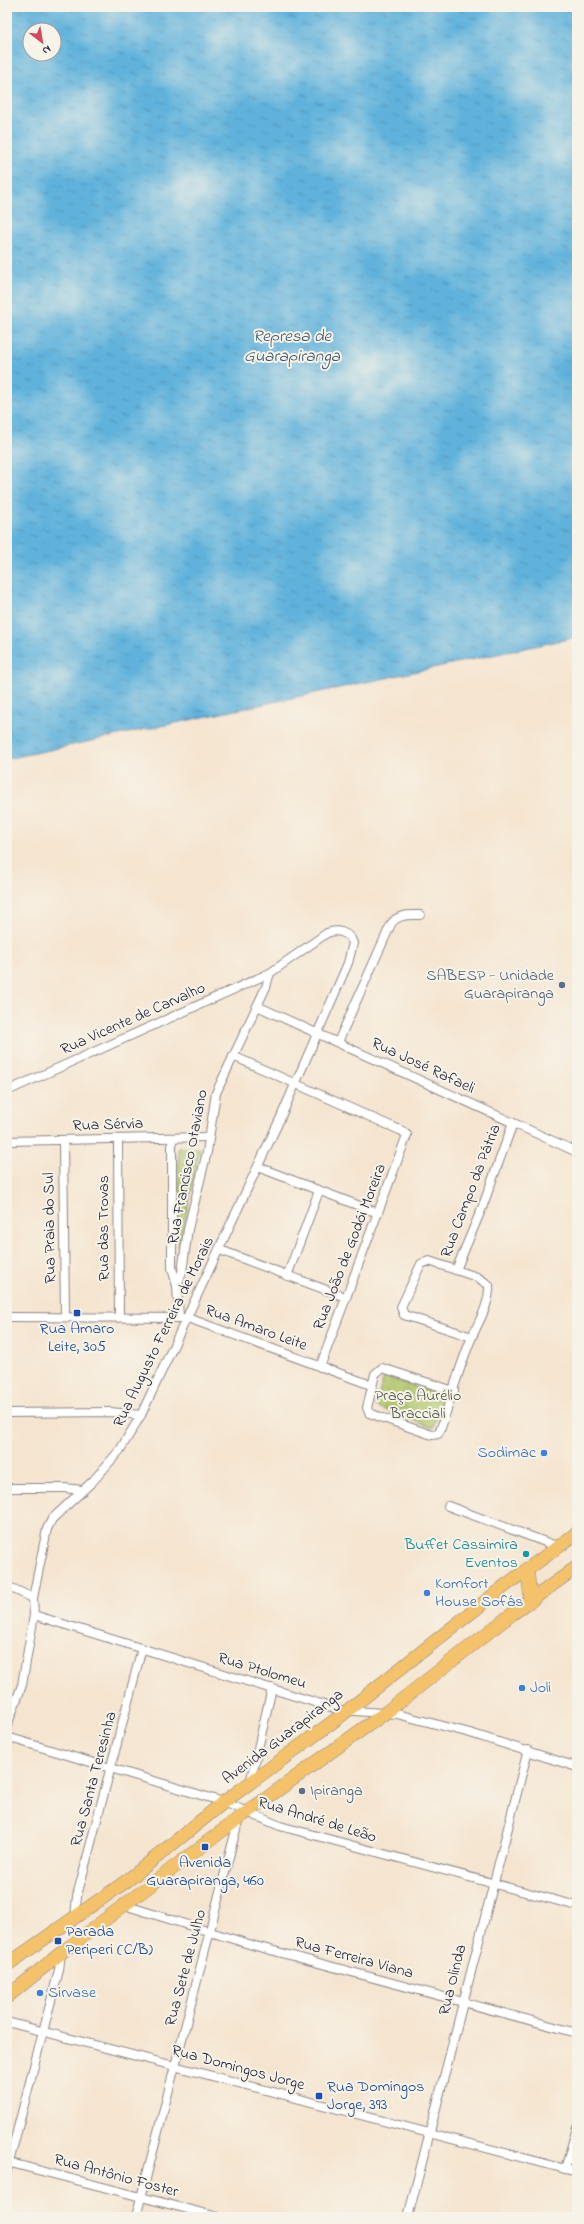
<svg xmlns="http://www.w3.org/2000/svg" width="584" height="2224" viewBox="0 0 584 2224" font-family="'Indie Flower',sans-serif">
	<style>
		.park { fill: url(#park-crowns); stroke: #697453 }
		.water { fill: url(#water-ripples); stroke: #426a8c; fill-rule: evenodd }
		.lines { fill: none; stroke-linecap: round; stroke-linejoin: round }
		.minor-casing { stroke: #8c8486; stroke-width: 10 }
		.primary-casing { stroke: #8c8486; stroke-width: 14 }
		.minor { stroke: #fff; stroke-width: 8 }
		.primary { stroke: #f3c26a; stroke-width: 13 }
		.service-dot { fill: #5c6f8a; stroke: #f7f3e8; stroke-width: 1.5 }
		.transit-dot { fill: #1a4fb4; stroke: #f7f3e8; stroke-width: 1.5 }
		.shop-dot { fill: #3f7fe0; stroke: #f7f3e8; stroke-width: 1.5 }
		.culture-dot { fill: #0f9aa8; stroke: #f7f3e8; stroke-width: 1.5 }
		.labels { text-anchor: middle; dominant-baseline: central; stroke-width: 4; stroke-linejoin: round; paint-order: stroke }
		.service-label { font-size: 16px; fill: #4e5e75; stroke: #f7f3e8; text-anchor: end }
		.street-label { font-size: 16px; fill: #22223b; stroke: #f7f3e8 }
		.transit-label { font-size: 16px; fill: #164399; stroke: #f7f3e8 }
		.park-label { font-size: 16px; fill: #4d5349; stroke: #f7f3e8 }
		.shop-label { font-size: 16px; fill: #366cbe; stroke: #f7f3e8; text-anchor: start }
		.culture-label { font-size: 16px; fill: #0d838f; stroke: #f7f3e8; text-anchor: end }
		.water-label { font-size: 17px; font-style: italic; fill: #385473; stroke: #f7f3e8 }
	</style>
	<defs>
		<pattern id="park-crowns" width="20" height="18" patternUnits="userSpaceOnUse"><rect width="20" height="18" fill="#b0c66b"/><path d="M2 6a3 3 0 1 1 6 0M12 15a3 3 0 1 1 6 0" fill="none" stroke="#97aa5e"/></pattern>
		<pattern id="water-ripples" width="26" height="14" patternUnits="userSpaceOnUse"><rect width="26" height="14" fill="#61b2dc"/><path d="M2 4q2-2 4 0t4 0M15 11q2-2 4 0t4 0" fill="none" stroke="#5090b4"/></pattern>
	</defs>
	<rect width="100%" height="100%" fill="#f7f3e8"/>
	<filter id="ink" filterUnits="userSpaceOnUse"><feTurbulence type="fractalNoise" baseFrequency=".025" numOctaves="2"/><feDisplacementMap in="SourceGraphic" scale="8" xChannelSelector="R" yChannelSelector="G"/><feConvolveMatrix kernelMatrix="1 2 1 2 8 2 1 2 1" color-interpolation-filters="sRGB"/></filter>
	<filter id="wash" filterUnits="userSpaceOnUse"><feTurbulence type="fractalNoise" baseFrequency=".012" numOctaves="4" result="noise"/><feDisplacementMap in="SourceGraphic" scale="16" xChannelSelector="R" yChannelSelector="G"/><feGaussianBlur stdDeviation="0.9" result="paint"/><feColorMatrix in="noise" values="0 0 0 0 0 0 0 0 0 0 0 0 0 0 0 0 0 1.4 0 .05"/><feComposite in="paint" operator="in"/></filter>
	<g filter="url(#wash)">
		<rect width="100%" height="100%" fill="#f5e5d0"/>
		<g class="park">
			<path d="M178 1148H200L179 1250Z"/>
			<path d="M384 1376 443 1396 433 1428 375 1406Z"/>
		</g>
		<path class="water" d="M7 7H577V637L7 759ZM30 30H54V54H30Z"/>
	</g>
	<g filter="url(#ink)">
		<g class="lines">
			<defs>
				<g id="minor">
					<path d="M257 1006 577 1152"/>
					<path d="M338 1042 391 924C398 914 408 915 420 915"/>
					<path d="M233 1056 402 1131 407 1135 320 1367"/>
					<path d="M7 1091 270 973"/>
					<path d="M172 1138V1268L177 1286"/>
					<path d="M63 1140 65 1316"/>
					<path d="M118 1140 119 1317"/>
					<path d="M7 1141 209 1137"/>
					<path d="M258 1167 378 1213"/>
					<path d="M220 1250 345 1297"/>
					<path d="M456 1270 482 1208 513 1123"/>
					<path d="M287 1276 319 1191"/>
					<path d="M7 1317 188 1318 371 1385"/>
					<path d="M454 1391 382 1368 375 1374 367 1408 369 1413 432 1435 438 1434 441 1428C451 1398 459 1367 472 1337 479 1321 490 1304 489 1285L477 1277 429 1261 421 1264 401 1307 404 1315 472 1337"/>
					<path d="M7 1413 110 1412 141 1415"/>
					<path d="M7 1488H64L82 1490"/>
					<path d="M448 1506 559 1547"/>
					<path d="M7 1586 33 1598"/>
					<path d="M34 1615 340 1710 397 1714 470 1733 577 1767"/>
					<path d="M7 1726 22 1685 34 1615 33 1598 47 1529 52 1519 93 1481 120 1450 141 1415 280 1119 348 963 353 943C349 932 337 929 327 933L270 973 266 987 216 1093 207 1152 188 1229 182 1272 177 1286 179 1318"/>
					<path d="M7 1737 224 1802 280 1826 577 1906"/>
					<path d="M250 1783 272 1688"/>
					<path d="M124 1905 252 1945 577 2033"/>
					<path d="M75 1918 77 1896 142 1648"/>
					<path d="M7 2022 577 2172"/>
					<path d="M7 2162 218 2217"/>
					<path d="M565 2169 577 2128"/>
					<path d="M7 2170 59 1970 61 1953"/>
					<path d="M136 2217 239 1818"/>
					<path d="M408 2217 528 1750"/>
				</g>
				<g id="primary">
					<path d="M527 1569 531 1601"/>
					<path d="M7 1965 128 1880 224 1802 338 1718 506 1585 577 1533"/>
					<path d="M7 1997 61 1953 239 1818 385 1713 512 1614 577 1567"/>
				</g>
			</defs>
			<use href="#minor" class="minor-casing"/>
			<use href="#primary" class="primary-casing"/>
			<use href="#minor" class="minor"/>
			<use href="#primary" class="primary"/>
		</g>
	</g>
	<g class="service-dot">
		<circle cx="562" cy="985" r="4"/>
		<circle cx="302" cy="1791" r="4"/>
	</g>
	<g class="transit-dot">
		<rect x="73" y="1309" width="8" height="8" rx="2"/>
		<rect x="201" y="1843" width="8" height="8" rx="2"/>
		<rect x="54" y="1937" width="8" height="8" rx="2"/>
		<rect x="315" y="2092" width="8" height="8" rx="2"/>
	</g>
	<g class="shop-dot">
		<circle cx="544" cy="1453" r="4"/>
		<circle cx="427" cy="1593" r="4"/>
		<circle cx="522" cy="1688" r="4"/>
		<circle cx="40" cy="1993" r="4"/>
	</g>
	<circle class="culture-dot" cx="526" cy="1554" r="4"/>
	<g class="labels">
		<g class="service-label">
			<text x="554" y="976">SABESP - Unidade<tspan x="554" dy="18">Guarapiranga</tspan></text>
			<text x="310" y="1791" text-anchor="start">Ipiranga</text>
		</g>
		<g class="street-label">
			<text transform="translate(133 1019) rotate(-24)">Rua Vicente de Carvalho</text>
			<text transform="translate(423 1066) rotate(25)">Rua José Rafaeli</text>
			<text transform="translate(108 1125) rotate(-2)">Rua Sérvia</text>
			<text transform="translate(188 1167) rotate(-79)">Rua Francisco Otaviano</text>
			<text transform="translate(471 1191) rotate(-69)">Rua Campo da Pátria</text>
			<text transform="translate(50 1228) rotate(-91)">Rua Praia do Sul</text>
			<text transform="translate(104 1228) rotate(-90)">Rua das Trovas</text>
			<text transform="translate(350 1247) rotate(-69)">Rua João de Godói Moreira</text>
			<text transform="translate(256 1328) rotate(20)">Rua Amaro Leite</text>
			<text transform="translate(164 1332) rotate(-64)">Rua Augusto Ferreira de Morais</text>
			<text transform="translate(262 1671) rotate(17)">Rua Ptolomeu</text>
			<text transform="translate(283 1737) rotate(-37)">Avenida Guarapiranga</text>
			<text transform="translate(94 1779) rotate(-75)">Rua Santa Teresinha</text>
			<text transform="translate(317 1820) rotate(17)">Rua André de Leão</text>
			<text transform="translate(354 1958) rotate(15)">Rua Ferreira Viana</text>
			<text transform="translate(186 1968) rotate(-75)">Rua Sete de Julho</text>
			<text transform="translate(453 1980) rotate(-76)">Rua Olinda</text>
			<text transform="translate(238 2068) rotate(15)">Rua Domingos Jorge</text>
			<text transform="translate(116 2176) rotate(15)">Rua Antônio Foster</text>
		</g>
		<g class="transit-label">
			<text x="77" y="1329">Rua Amaro<tspan x="77" dy="18">Leite, 305</tspan></text>
			<text x="205" y="1863">Avenida<tspan x="205" dy="18">Guarapiranga, 460</tspan></text>
			<text x="66" y="1932" text-anchor="start">Parada<tspan x="66" dy="18">Periperi (C/B)</tspan></text>
			<text x="327" y="2087" text-anchor="start">Rua Domingos<tspan x="327" dy="18">Jorge, 393</tspan></text>
		</g>
		<g class="park-label">
			<text x="418" y="1396">Praça Aurélio<tspan x="418" dy="18">Bracciali</tspan></text>
		</g>
		<g class="shop-label">
			<text x="536" y="1453" text-anchor="end">Sodimac</text>
			<text x="435" y="1584">Komfort<tspan x="435" dy="18">House Sofás</tspan></text>
			<text x="530" y="1688">Joli</text>
			<text x="48" y="1993">Sirvase</text>
		</g>
		<g class="culture-label">
			<text x="518" y="1545">Buffet Cassimira<tspan x="518" dy="18">Eventos</tspan></text>
		</g>
		<g class="water-label">
			<text x="292" y="336">Represa de<tspan x="292" dy="20">Guarapiranga</tspan></text>
		</g>
	</g>
	<rect width="584" height="2224" fill="none" stroke="#f7f3e8" stroke-width="24"/>
	<g transform="translate(42 42) rotate(149)"><circle r="19" fill="#f7f3e8" stroke="#a29fa3"/>
	<path d="M0-3L7 15L0 10L-7 15Z" fill="#d1495b"/>
	<text y="-6" font-size="11" font-weight="bold" text-anchor="middle" fill="#22223b">N</text>
	</g>
</svg>
